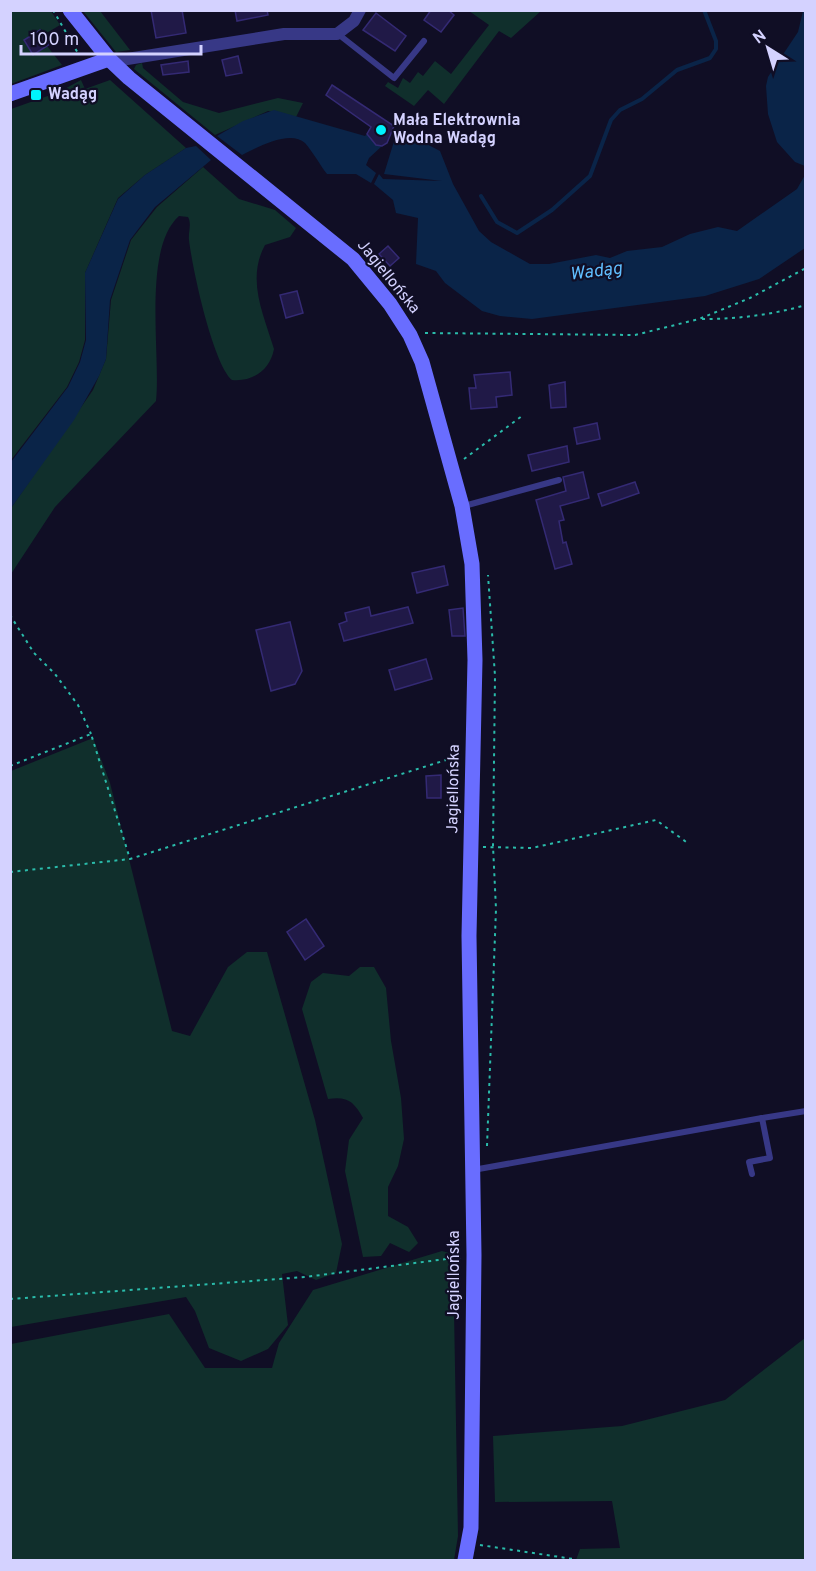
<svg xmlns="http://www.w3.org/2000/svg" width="816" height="1571" viewBox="0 0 816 1571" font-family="Overpass,sans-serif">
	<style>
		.green { fill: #102f2c }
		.water { fill: #0a2448 }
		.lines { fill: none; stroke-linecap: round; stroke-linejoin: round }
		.stream { stroke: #0a2448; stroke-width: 4 }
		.building { fill: #201947; stroke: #342a74; stroke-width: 1.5 }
		.path { stroke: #2abbaa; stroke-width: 2; stroke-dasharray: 3 4.5; stroke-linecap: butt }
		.lane { stroke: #373886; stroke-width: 6 }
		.street { stroke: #373886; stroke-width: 12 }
		.secondary { stroke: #696dff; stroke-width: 15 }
		.poi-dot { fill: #00f2fd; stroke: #100e25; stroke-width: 2 }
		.labels { text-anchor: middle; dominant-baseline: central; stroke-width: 4.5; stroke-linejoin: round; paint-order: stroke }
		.poi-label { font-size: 16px; font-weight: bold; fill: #d4d2ff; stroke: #100e25; text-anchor: start }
		.street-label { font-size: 16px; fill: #d4d2ff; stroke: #100e25 }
		.water-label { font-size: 18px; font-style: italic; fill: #60beff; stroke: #100e25 }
	</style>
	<rect width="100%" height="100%" fill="#100e25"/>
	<g class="green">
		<path d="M10 11H51L60 25 45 34 41 29 24 41 33 55 47 46 62 65 11 84Z"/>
		<path d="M83 11H100L130 50 116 52Z"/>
		<path d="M469 11H541L511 38 499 31 444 104 428 90 414 106 385 86 388 82 398 88 403 78 410 83 418 72 423 76 435 61 451 74 489 25Z"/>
		<path d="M142 63 143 68 183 102 219 113 278 98 303 103 296 117 268 111 215 135 134 69 136 65Z"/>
		<path d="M81 80 85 89 110 80 186 148 145 175 118 198 85 273V340L79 362 67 387 11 460V109L59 92Z"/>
		<path d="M203 167 239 199 275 210 296 228 290 237 265 245C246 280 264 315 274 349 270 370 253 382 232 380 213 364 192 267 189 240 188 232 192 224 188 217L179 216C142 249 161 355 156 401L55 507 11 574V508L93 390 106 359 111 300 131 240 157 207Z"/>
		<path d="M93 738 110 783 172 1031 190 1036 228 967 247 952H267L315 1120 342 1244 336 1273 316 1280 297 1271 282 1274 288 1325 268 1349 241 1361 209 1348 195 1311 186 1297 11 1327V771Z"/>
		<path d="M360 967H374L386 988 391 1041 401 1098 404 1139 398 1166 388 1187V1216L408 1227 418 1243 409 1252 390 1243 381 1256 363 1257 345 1171 349 1140 363 1118C354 1102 348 1096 328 1099L302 1009 311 982 323 973 349 976Z"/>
		<path d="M442 1251 453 1254 458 1536 454 1560H11V1344L169 1314 205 1368H272L279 1343 313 1290Z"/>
		<path d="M805 1338V1560H576L580 1549 620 1548 612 1501 495 1502 493 1436 622 1426 725 1400Z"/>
	</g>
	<g class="water">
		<path d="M803 11H806L805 166 795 162 777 142 768 114 766 86 768 77 798 32Z"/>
		<path d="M274 110 365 136 367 134 376 145 382 146 369 158 366 165 376 173 371 183 356 174H327C320 165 313 152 305 143 290 129 256 148 242 155L217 136 243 121Z"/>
		<path d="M413 137 440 151 453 184 479 231 491 242 530 264H549L596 255 610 258 627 251 662 247 690 234 718 227 737 231 797 189 805 175V248L759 279 705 296 532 319 500 316 482 311 445 283 436 271 416 264 418 218 396 213 393 200 374 184 379 174 383 179 442 181 384 174 395 138Z"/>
		<path d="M196 146 211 160 155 207 130 240 110 300 106 359 99 376 74 420 11 508V462L68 387 80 362 86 340 85 273 118 199 145 175 186 148Z"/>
	</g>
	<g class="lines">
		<path class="stream" d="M481 196 497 222 517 233 552 210 590 176 611 120 620 110 642 99 677 70 710 58 716 49V41L704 10"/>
	</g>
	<g class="building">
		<path d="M151 10H182L186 33 156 38Z"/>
		<path d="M235 10H267L268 15 237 21Z"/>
		<path d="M431 10H448L454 15 441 32 424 20Z"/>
		<path d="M376 13 406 36 395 51 363 30Z"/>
		<path d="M40 30 50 44 33 55 24 40Z"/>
		<path d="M238 56 242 73 226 76 222 60Z"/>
		<path d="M188 61 189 72 163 75 161 65Z"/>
		<path d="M332 85 394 126 387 143 382 146 376 145 367 134 371 127 326 95Z"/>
		<path d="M388 246 399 258 390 266 379 254Z"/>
		<path d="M297 291 303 313 286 318 280 295Z"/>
		<path d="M510 372 512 395 496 397 497 407 471 409 469 388H476L474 375Z"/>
		<path d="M565 382 566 407 551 408 549 385Z"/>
		<path d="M597 423 600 439 577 444 574 428Z"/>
		<path d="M567 446 569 462 532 471 528 455Z"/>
		<path d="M583 472 589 498 560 506 564 520 559 521 563 543 566 542 572 564 555 569 536 500 566 491 563 477Z"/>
		<path d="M635 482 639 493 602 506 598 494Z"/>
		<path d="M444 566 448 585 417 593 412 573Z"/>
		<path d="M369 607 371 616 408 607 413 623 344 641 339 624 347 621 345 613Z"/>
		<path d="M463 608 465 636H452L449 610Z"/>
		<path d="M290 622 302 671 295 684 271 691 256 630Z"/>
		<path d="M426 659 432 679 395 690 389 670Z"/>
		<path d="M441 775V798H427L426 776Z"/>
		<path d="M306 919 324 946 305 960 287 932Z"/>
	</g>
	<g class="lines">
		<g class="path">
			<path d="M53 10 79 55"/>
			<path d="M702 319C738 319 771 315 806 305"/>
			<path d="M425 333 635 335 699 319 750 298 806 268"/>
			<path d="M464 459 522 416"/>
			<path d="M10 615 34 653 55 674 78 705 91 734"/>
			<path d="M10 766 91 734 130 859 459 756"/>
			<path d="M483 847 532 848 656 820 689 844"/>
			<path d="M10 872 130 859"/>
			<path d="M487 1146 496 909 493 846 495 676 488 575"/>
			<path d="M10 1299 305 1277 462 1257"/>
			<path d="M480 1545 573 1559"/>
		</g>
		<g class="lane">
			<path d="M338 34 394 78 424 41"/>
			<path d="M464 506 559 480"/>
			<path d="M762 1118 806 1111"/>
			<path d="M473 1170 762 1118 770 1158 749 1162 752 1174"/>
		</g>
		<path class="street" d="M109 59 121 60 284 34H337L354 21 360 10"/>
		<g class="secondary">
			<path d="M70 10 109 59 129 78 353 259 390 304 410 335 422 362 462 506 472 564 475 660 469 936 474 1255 471 1528 465 1560"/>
			<path d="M10 94 109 59"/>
		</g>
	</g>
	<g class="poi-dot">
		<rect x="30" y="89" width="12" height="12" rx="3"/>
		<circle cx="381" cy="130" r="6"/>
	</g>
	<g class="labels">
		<g class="poi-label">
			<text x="48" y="95">Wadąg</text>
			<text x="393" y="121">Mała Elektrownia<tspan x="393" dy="18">Wodna Wadąg</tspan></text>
		</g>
		<g class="street-label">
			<text transform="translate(388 277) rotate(51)">Jagiellońska</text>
			<text transform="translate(454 789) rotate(-89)">Jagiellońska</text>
			<text transform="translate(455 1275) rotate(-90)">Jagiellońska</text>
		</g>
		<g class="water-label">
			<text transform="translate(596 272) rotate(-7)">Wadąg</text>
		</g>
	</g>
	<rect width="816" height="1571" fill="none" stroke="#d4d2ff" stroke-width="24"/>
	<g transform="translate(768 48) rotate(323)" stroke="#100e25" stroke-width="4.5" paint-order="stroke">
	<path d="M0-4.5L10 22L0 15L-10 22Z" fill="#d4d2ff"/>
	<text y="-9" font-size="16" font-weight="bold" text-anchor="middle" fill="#d4d2ff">N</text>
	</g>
	<path d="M21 45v9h180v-9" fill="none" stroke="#d4d2ff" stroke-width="3"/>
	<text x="30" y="45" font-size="18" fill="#d4d2ff" stroke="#100e25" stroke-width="4.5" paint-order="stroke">100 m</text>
</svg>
